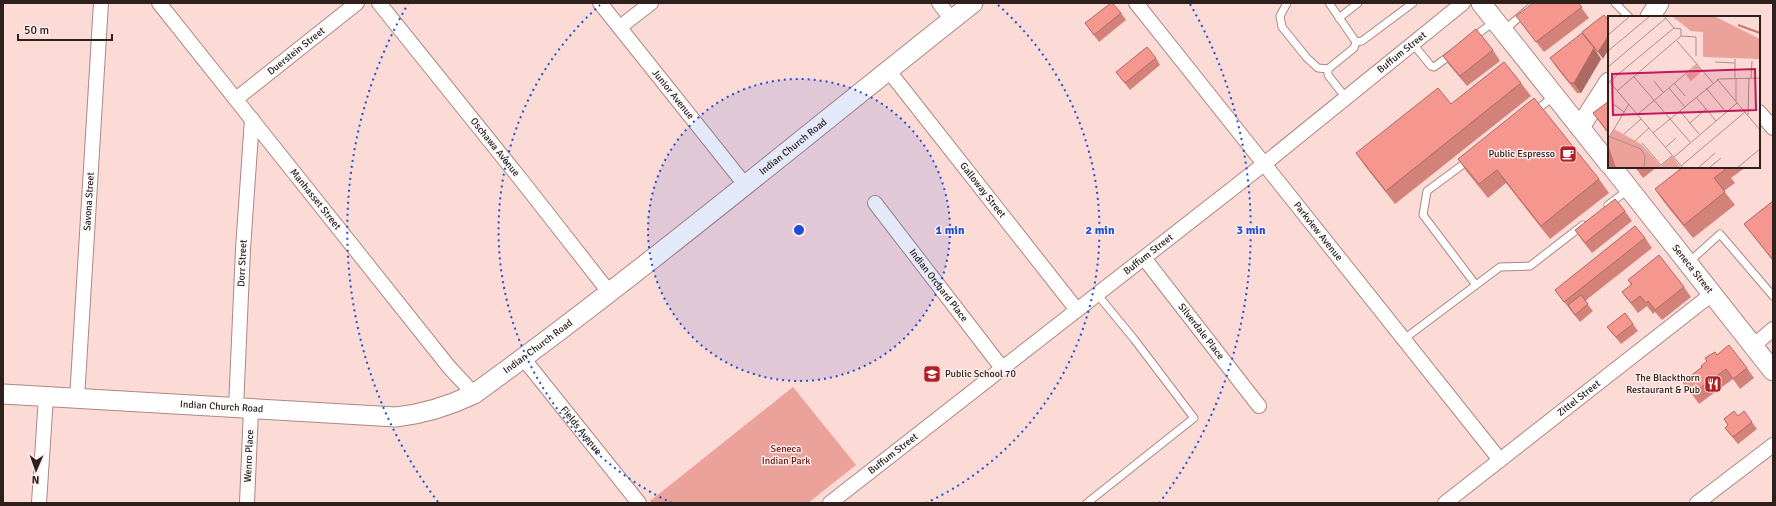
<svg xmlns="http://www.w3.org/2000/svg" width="1776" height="506" viewBox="0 0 1776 506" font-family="Signika,sans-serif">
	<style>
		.green { fill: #eba29b }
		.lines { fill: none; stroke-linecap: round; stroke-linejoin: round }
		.lane-casing { stroke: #ae8783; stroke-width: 9 }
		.street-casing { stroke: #ae8783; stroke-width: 16 }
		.secondary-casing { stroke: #ae8783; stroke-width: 21 }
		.lane { stroke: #fff; stroke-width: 7 }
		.street { stroke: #fff; stroke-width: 14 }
		.secondary { stroke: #fff; stroke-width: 19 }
		.wall { fill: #d3827a }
		.shaded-wall { fill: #ac6a63 }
		.building { fill: #f5978e; stroke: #ac6a63 }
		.ring { fill: none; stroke: #1d4ed8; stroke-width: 2; stroke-dasharray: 2 4 }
		.labels { text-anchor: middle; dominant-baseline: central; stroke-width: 3; stroke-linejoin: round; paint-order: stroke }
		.street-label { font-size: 10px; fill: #2f201e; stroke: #fdecea }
		.poi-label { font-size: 10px; fill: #2f201e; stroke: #fdecea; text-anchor: end }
		.park-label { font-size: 10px; fill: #691616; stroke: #fdecea }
		.inset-river { fill: none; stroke: #cf746d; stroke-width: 2 }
		.inset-road { fill: none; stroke: #aa908c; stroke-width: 1 }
		.view { fill: #c2185b; fill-opacity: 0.15; stroke: #c2185b; stroke-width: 2 }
		.inset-edge { fill: none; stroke: #2f201e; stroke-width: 2 }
		.centre { fill: #1d4ed8; stroke: #fdecea; stroke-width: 2 }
		.ring-label { font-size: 12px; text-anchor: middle; font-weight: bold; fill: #1d4ed8; stroke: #fdecea; stroke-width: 3; stroke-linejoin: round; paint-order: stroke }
	</style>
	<rect width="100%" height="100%" fill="#fcdad6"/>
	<path class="green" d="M793 387 856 465 808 503H652L650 501Z"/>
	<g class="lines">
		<defs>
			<g id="lane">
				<path d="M1287 3 1280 16 1282 27 1307 58 1318 68 1328 69"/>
				<path d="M1329 3 1356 42 1354 48 1328 69V75L1346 98"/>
				<path d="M1615 3 1629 17"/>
				<path d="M1339 18 1358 3"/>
				<path d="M1503 31 1536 3"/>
				<path d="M1471 39 1495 21"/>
				<path d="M1356 42 1362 41 1413 3"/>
				<path d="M1413 44 1431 66 1434 67 1452 54"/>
				<path d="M1534 112 1554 96"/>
				<path d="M1469 160 1427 191 1423 215 1476 285"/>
				<path d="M1608 205 1629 189"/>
				<path d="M1688 263 1720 234 1773 296"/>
				<path d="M1404 339 1500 267 1530 266 1583 225"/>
				<path d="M1087 503 1194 418 1134 339 1097 294"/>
			</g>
			<g id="street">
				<path id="s1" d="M159 3 449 367 474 394"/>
				<path id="s2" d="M379 3 522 181 609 292"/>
				<path id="s3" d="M600 3 746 186"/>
				<path d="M939 3 952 20"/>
				<path id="s4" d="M1136 3 1500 460"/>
				<path d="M620 27 651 3"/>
				<path id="s5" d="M888 70 1077 310"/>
				<path id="s6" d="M236 99 357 3"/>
				<path d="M1759 112 1773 128"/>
				<path id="s7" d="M875 203 1002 368"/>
				<path id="s8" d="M1144 258 1259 406"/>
				<path d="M1753 346 1773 329"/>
				<path id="s9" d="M523 358 639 503"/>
				<path id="s10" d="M77 399 101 3"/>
				<path id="s11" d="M236 408 243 249 252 119"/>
				<path d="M39 503 46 397"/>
				<path id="s12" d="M247 503 251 409"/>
				<path id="s13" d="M830 503 1264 164 1463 3"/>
				<path id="s14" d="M1445 503 1712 294"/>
				<path d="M1697 503 1773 445"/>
			</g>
			<g id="secondary">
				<path d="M1481 3 1609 164"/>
				<path d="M1650 17 1659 3"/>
				<path d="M1580 127 1609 82"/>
				<path id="s15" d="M1612 167 1773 371"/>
				<path id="s16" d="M3 394 396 417C424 414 449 406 474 394 645 270 807 134 973 3"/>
			</g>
		</defs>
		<use href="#lane" class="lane-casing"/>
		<use href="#street" class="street-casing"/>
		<use href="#secondary" class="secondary-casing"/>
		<use href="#lane" class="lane"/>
		<use href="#street" class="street"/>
		<use href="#secondary" class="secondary"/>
	</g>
	<g class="wall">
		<path d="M1578 3 1589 18 1544 52 1516 16Z"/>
		<path d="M1121 13 1126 20 1099 42 1085 23Z"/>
		<path d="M1594 48 1601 59 1581 93H1577L1557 68 1550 58Z"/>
		<path d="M1493 50 1500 61 1467 86 1450 66 1443 56Z"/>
		<path d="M1156 58 1160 65 1130 90 1116 72Z"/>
		<path d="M1521 83 1531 96 1395 204 1365 166 1356 153Z"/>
		<path d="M1609 101V135L1593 113Z"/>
		<path d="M1458 159 1599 179 1609 193 1550 239 1506 183 1488 198 1467 172Z"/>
		<path d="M1635 167H1657L1643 178Z"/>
		<path d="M1683 167H1746L1731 178 1735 183 1724 191 1735 205 1693 238 1664 202 1655 189Z"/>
		<path d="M1773 201V261L1752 234 1744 224Z"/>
		<path d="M1625 211 1632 221 1592 253 1582 240 1575 230Z"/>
		<path d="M1645 238 1652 248 1585 301 1593 311 1580 322 1572 312 1555 290Z"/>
		<path d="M1628 280 1684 287 1691 297 1662 320 1655 312 1653 314 1647 306 1638 313 1622 292 1631 285Z"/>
		<path d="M1633 324 1638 331 1621 344 1607 327Z"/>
		<path d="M1717 355 1747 368 1754 378 1740 389 1733 379 1699 404 1683 382 1702 367Z"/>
		<path d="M1738 416 1752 422 1757 429 1738 444 1725 428 1728 425 1724 419Z"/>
	</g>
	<g class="shaded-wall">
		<path d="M1609 35V49L1603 59 1598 52Z"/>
		<path d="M1594 48 1601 59 1581 93 1574 83Z"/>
	</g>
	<g class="building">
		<path d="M1111 3H1112L1121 13 1094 35 1085 23Z"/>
		<path d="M1533 3H1578L1582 7 1536 42 1516 16Z"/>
		<path d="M1604 15 1609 21V35L1598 52 1582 32Z"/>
		<path d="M1476 29 1493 50 1460 76 1443 56Z"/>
		<path d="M1582 33 1594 48 1574 83H1570L1550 58Z"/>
		<path d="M1147 47 1156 58 1125 83 1116 72Z"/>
		<path d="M1504 62 1521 83 1386 191 1356 153 1438 88 1451 104Z"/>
		<path d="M1534 98 1599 179 1541 226 1497 170 1479 184 1458 159Z"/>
		<path d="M1609 101V133L1593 113Z"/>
		<path d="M1683 167H1723L1725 170 1714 178 1725 192 1684 225 1655 189Z"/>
		<path d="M1615 199 1625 211 1585 243 1575 230Z"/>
		<path d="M1773 201V260L1744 224Z"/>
		<path d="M1635 226 1645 238 1564 302 1555 290Z"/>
		<path d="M1659 255 1684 287 1655 310 1648 301 1646 303 1640 296 1631 303 1622 292 1632 284 1628 280Z"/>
		<path d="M1581 295 1588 304 1575 315 1568 305Z"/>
		<path d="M1625 313 1633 324 1616 337 1607 327Z"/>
		<path d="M1729 345 1747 368 1733 379 1726 369 1692 394 1683 382 1702 367 1701 366 1707 361 1705 358 1715 352 1717 355Z"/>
		<path d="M1734 411 1738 416 1744 411 1752 422 1733 437 1725 428 1728 425 1724 419Z"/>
	</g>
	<circle cx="799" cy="230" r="151" fill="#1d4ed8" fill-opacity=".12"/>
	<g class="ring">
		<circle cx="799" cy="230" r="151"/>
		<path d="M672 503A301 301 0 0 1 600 5M998 5A301 301 0 0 1 926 503"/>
		<path d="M438 502A452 452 0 0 1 408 4M1190 4A452 452 0 0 1 1160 502"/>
	</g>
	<defs>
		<symbol id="cafe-square" viewBox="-11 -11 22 22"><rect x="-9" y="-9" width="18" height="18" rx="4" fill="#b01f24" stroke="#fdecea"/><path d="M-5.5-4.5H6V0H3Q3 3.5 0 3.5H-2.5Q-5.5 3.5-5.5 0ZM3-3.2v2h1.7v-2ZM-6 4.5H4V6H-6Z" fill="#fff"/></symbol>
		<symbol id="school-square" viewBox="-11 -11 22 22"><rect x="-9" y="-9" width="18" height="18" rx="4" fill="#b01f24" stroke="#fdecea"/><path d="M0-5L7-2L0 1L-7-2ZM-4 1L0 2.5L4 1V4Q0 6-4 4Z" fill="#fff"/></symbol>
		<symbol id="restaurant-square" viewBox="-11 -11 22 22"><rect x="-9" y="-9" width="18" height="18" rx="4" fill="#b01f24" stroke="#fdecea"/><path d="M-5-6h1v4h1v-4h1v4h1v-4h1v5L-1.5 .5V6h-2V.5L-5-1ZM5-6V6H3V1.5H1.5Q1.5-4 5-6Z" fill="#fff"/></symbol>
	</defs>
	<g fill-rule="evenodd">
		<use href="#cafe-square" x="1558" y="144" width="20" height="20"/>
		<use href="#school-square" x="922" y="364" width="20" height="20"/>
		<use href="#restaurant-square" x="1703" y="374" width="20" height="20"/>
	</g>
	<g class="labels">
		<g class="street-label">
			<text stroke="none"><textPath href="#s6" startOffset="77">Duerstein Street</textPath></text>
			<text stroke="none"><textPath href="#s13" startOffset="728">Buffum Street</textPath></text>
			<text stroke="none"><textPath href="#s3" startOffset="117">Junior Avenue</textPath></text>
			<text stroke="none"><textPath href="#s2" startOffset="185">Oschawa Avenue</textPath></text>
			<text stroke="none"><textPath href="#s16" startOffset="879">Indian Church Road</textPath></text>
			<text stroke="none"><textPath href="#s5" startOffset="153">Galloway Street</textPath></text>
			<text stroke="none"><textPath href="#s1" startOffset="251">Manhasset Street</textPath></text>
			<text stroke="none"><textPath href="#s10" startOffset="198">Savona Street</textPath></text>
			<text stroke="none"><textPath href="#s4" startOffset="292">Parkview Avenue</textPath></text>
			<text stroke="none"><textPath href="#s13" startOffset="404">Buffum Street</textPath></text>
			<text stroke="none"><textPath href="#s11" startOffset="145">Dorr Street</textPath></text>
			<text stroke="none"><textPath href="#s15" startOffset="130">Seneca Street</textPath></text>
			<text stroke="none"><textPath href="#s7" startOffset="104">Indian Orchard Place</textPath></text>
			<text stroke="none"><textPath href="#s8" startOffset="93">Silverdale Place</textPath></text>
			<text stroke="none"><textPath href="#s16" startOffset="555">Indian Church Road</textPath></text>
			<text stroke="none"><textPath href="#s14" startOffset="170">Zittel Street</textPath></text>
			<text stroke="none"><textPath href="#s16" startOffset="219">Indian Church Road</textPath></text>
			<text stroke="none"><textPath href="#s9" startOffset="93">Fields Avenue</textPath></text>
			<text stroke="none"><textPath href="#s13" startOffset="80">Buffum Street</textPath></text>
			<text stroke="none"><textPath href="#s12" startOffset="47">Wenro Place</textPath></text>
		</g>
		<g class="poi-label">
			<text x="1555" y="154">Public Espresso</text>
			<text x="945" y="374" text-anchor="start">Public School 70</text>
			<text x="1700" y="378">The Blackthorn<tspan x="1700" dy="12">Restaurant &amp; Pub</tspan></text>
		</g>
		<g class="park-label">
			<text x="786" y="449">Seneca<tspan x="786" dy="12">Indian Park</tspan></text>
		</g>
	</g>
	<g transform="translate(1608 16)">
		<rect width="152" height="152" fill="#fcdad6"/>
		<path d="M64 0H106L152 23V43L95 41V16L83 15ZM89 49 94 55 83 65 78 59ZM6 113 33 128 53 150 64 140 72 151 0 152V125Z" fill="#eba29b"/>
		<path d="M0 129 4 140 8 152H0Z" fill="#cf746d"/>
		<path class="inset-river" d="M130 9 152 17"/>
		<path class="inset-road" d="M56 0 66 12M66 12 73 13V20M0 19 22 0M73 20 88 21V40M69 25 105 67M0 35 42 0M107 46 127 47M0 51 58 2M26 61 82 126M127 62V43M143 62 144 45M109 63 152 114M0 64 75 152M2 65 66 12M46 65 55 76M66 67 77 80M61 72 77 91M98 72 118 96M9 75 73 20M88 81 108 105M128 85V62M4 87 16 96M72 95 91 118M29 99 89 48M140 99 141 62M82 107 98 93M45 117 111 63 152 62M16 118 33 103M0 120 33 133 37 140 36 152M0 123 21 88M27 125 41 112M34 127 53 149 64 140M58 131 68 122M66 141 129 87M73 150 137 96M90 152 107 137M101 152 113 142M129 152 152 133"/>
		<path class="view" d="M147 53 148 94 5 99 4 58Z"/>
		<rect width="152" height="152" class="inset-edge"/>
	</g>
	<circle cx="799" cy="230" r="6" class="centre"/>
	<g class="ring-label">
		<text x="950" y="234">1 min</text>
		<text x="1100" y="234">2 min</text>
		<text x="1251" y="234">3 min</text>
	</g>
	<rect width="1776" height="506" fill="none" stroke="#2f201e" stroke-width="8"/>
	<g transform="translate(36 470) rotate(182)" stroke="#fdecea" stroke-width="3" paint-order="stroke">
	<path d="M0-3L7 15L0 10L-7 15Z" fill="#2f201e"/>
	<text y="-6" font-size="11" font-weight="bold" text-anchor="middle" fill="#2f201e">N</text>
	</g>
	<path d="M18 34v6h94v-6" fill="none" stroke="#2f201e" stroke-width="2"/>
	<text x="24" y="34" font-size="12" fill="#2f201e" stroke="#fdecea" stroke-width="3" paint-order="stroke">50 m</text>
</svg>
